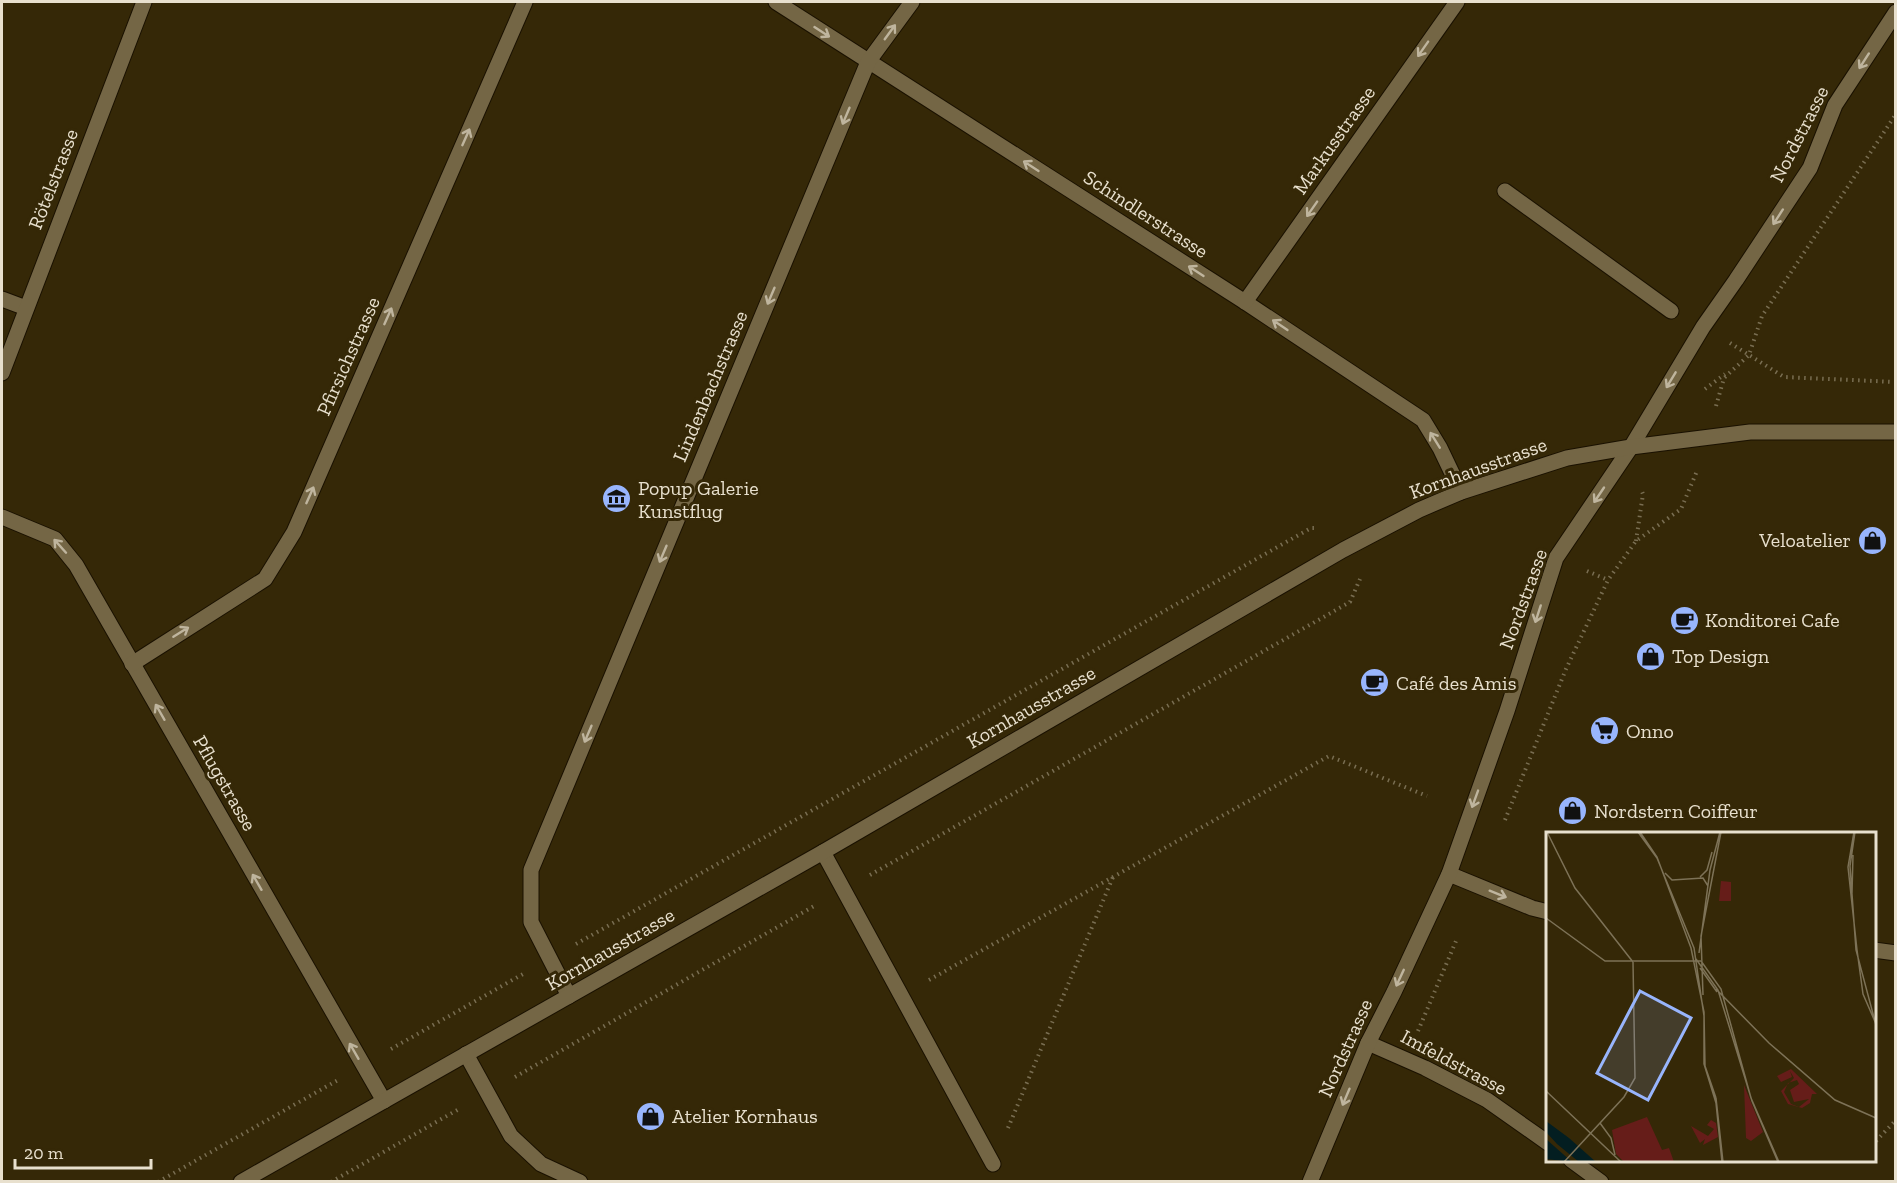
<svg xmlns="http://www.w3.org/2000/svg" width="1897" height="1183" viewBox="0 0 1897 1183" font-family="'Zilla Slab',serif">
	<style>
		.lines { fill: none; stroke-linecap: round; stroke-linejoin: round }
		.service-casing { stroke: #1a1100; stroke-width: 17 }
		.minor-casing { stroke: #1a1100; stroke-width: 17 }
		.tertiary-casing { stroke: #1a1100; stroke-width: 17 }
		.path { stroke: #796e52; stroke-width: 4; stroke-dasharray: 1.5 4.5; stroke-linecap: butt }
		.service { stroke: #746645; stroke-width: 15 }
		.minor { stroke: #746645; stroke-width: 15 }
		.tertiary { stroke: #746645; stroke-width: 15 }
		.oneway { stroke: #bfb59e }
		.labels { text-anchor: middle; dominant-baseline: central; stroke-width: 6; stroke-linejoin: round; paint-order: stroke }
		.street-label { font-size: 20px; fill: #e8e0ce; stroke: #352807 }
		.poi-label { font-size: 20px; fill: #e8e0ce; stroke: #352807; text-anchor: start }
		.inset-road { fill: none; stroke: #7d7257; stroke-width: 1.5 }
		.view { fill: #98b5fd; fill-opacity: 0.15; stroke: #98b5fd; stroke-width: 3 }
		.inset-edge { fill: none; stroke: #e8e0ce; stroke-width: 3 }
	</style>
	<rect width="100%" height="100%" fill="#352807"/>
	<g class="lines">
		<defs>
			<g id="service">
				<path d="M1505 191 1671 311"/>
				<path d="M2 299 26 308"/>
				<path d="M823 852 993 1164"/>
			</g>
			<g id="minor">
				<path d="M776 2 1245 302 1423 420 1440 448 1461 492"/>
				<path d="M1245 302 1457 2"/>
				<path d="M2 373 144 2"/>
				<path d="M2 517 55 539 76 565 384 1101"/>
				<path d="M132 664 265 579 294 532 525 2"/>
				<path d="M1449 874 1532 908 1548 912"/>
				<path d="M1874 950 1896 953"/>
				<path d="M569 996 531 922V870L868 62 912 2"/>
				<path d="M1368 1043 1425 1068 1487 1100 1548 1143"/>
				<path d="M466 1054 511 1136 541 1164 580 1182"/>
				<path d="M1571 1160 1601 1182"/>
				<path d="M1310 1182 1368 1043 1394 992 1449 874 1507 711 1556 558 1631 447 1703 327 1736 280 1810 168 1835 105 1896 12"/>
			</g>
			<path id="tertiary" d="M241 1182 823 852 1343 550 1419 510 1461 492 1567 458 1631 447 1750 432H1896"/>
		</defs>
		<use href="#service" class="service-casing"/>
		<use href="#minor" class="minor-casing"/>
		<use href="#tertiary" class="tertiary-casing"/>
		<g class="path">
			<path d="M1730 343 1784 377 1896 382"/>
			<path d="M1705 389 1725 374"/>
			<path d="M1716 406 1724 378 1749 355 1762 316 1896 114"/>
			<path d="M1636 541 1643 494 1641 489"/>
			<path d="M1587 571 1608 580"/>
			<path d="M1505 820 1566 669 1608 580 1636 541 1681 509 1697 471"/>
			<path d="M870 875 1350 602 1360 579"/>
			<path d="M576 944 1311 528H1317"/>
			<path d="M929 980 1329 756 1427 796"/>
			<path d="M1418 1031 1456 941"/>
			<path d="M391 1049 523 974"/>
			<path d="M515 1077 816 905"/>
			<path d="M1008 1128 1113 877"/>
			<path d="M1876 1141 1896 1120"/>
			<path d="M158 1182 338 1080"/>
			<path d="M331 1182 459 1109"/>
		</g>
		<use href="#service" class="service"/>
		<use href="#minor" class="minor"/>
		<use href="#tertiary" class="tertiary"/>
	</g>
	<defs><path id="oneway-shaft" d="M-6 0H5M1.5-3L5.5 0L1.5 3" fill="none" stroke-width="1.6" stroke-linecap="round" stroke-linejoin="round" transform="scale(1.5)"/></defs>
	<g class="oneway">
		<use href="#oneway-shaft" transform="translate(822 32) rotate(33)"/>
		<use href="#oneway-shaft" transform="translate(890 32) rotate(-54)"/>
		<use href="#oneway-shaft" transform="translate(1423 49) rotate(125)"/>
		<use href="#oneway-shaft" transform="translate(1864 61) rotate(123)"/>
		<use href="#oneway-shaft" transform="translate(846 116) rotate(113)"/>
		<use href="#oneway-shaft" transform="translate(466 137) rotate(-66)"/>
		<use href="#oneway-shaft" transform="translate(1031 166) rotate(-147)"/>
		<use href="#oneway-shaft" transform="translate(1312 209) rotate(125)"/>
		<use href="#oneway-shaft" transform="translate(1778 217) rotate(123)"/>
		<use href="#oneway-shaft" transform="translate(1196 271) rotate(-147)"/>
		<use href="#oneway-shaft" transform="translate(771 296) rotate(113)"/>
		<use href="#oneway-shaft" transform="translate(388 316) rotate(-66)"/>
		<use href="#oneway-shaft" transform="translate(1280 325) rotate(-146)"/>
		<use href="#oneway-shaft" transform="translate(1671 380) rotate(121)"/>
		<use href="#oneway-shaft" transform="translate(1435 440) rotate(-122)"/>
		<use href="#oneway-shaft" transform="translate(310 495) rotate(-66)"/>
		<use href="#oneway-shaft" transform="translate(1599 495) rotate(124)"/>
		<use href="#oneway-shaft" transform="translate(60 546) rotate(-132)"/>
		<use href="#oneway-shaft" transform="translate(663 554) rotate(113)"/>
		<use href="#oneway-shaft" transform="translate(1538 614) rotate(108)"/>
		<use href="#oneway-shaft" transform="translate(181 632) rotate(-32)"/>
		<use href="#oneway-shaft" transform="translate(160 712) rotate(-120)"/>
		<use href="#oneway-shaft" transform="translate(588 734) rotate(113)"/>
		<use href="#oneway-shaft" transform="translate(1475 799) rotate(110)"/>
		<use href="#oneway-shaft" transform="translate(257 882) rotate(-120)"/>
		<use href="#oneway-shaft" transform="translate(1498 894) rotate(22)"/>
		<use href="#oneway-shaft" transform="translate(1400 978) rotate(115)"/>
		<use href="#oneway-shaft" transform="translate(354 1051) rotate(-120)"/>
		<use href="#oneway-shaft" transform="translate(1346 1097) rotate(113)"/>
	</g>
	<defs>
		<symbol id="museum-disc" viewBox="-11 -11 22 22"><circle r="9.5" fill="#98b5fd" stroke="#352807"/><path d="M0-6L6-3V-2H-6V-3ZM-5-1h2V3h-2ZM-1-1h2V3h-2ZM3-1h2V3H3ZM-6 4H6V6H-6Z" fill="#111"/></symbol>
		<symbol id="shop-disc" viewBox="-11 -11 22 22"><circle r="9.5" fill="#98b5fd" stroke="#352807"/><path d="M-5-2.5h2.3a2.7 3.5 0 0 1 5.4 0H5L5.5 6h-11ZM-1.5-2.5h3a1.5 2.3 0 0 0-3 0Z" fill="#111"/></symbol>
		<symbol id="cafe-disc" viewBox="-11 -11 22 22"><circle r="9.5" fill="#98b5fd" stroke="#352807"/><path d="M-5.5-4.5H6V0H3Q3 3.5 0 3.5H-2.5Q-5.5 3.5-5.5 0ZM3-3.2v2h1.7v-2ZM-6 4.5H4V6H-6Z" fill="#111"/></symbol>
		<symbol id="supermarket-disc" viewBox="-11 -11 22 22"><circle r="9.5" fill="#98b5fd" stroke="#352807"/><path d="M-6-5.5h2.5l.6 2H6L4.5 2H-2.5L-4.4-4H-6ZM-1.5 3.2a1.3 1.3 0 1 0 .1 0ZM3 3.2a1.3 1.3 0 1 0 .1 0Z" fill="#111"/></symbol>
	</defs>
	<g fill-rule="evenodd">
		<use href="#museum-disc" x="600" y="482" width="33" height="33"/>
		<use href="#shop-disc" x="1856" y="524" width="33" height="33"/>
		<use href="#cafe-disc" x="1668" y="604" width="33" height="33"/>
		<use href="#shop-disc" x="1634" y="640" width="33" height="33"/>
		<use href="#cafe-disc" x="1358" y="666" width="33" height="33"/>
		<use href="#supermarket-disc" x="1588" y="714" width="33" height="33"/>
		<use href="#shop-disc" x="1556" y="794" width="33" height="33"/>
		<use href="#shop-disc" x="634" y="1100" width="33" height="33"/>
	</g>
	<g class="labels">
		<g class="street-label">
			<text transform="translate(1799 134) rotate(-63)">Nordstrasse</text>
			<text transform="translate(1334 140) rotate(-55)">Markusstrasse</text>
			<text transform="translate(53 179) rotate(-69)">Rötelstrasse</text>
			<text transform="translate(1146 214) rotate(33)">Schindlerstrasse</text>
			<text transform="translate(348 356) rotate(-66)">Pfirsichstrasse</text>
			<text transform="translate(710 386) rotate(-67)">Lindenbachstrasse</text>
			<text transform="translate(1478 468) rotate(-20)">Kornhausstrasse</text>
			<text transform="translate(1523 599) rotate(-70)">Nordstrasse</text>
			<text transform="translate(1031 707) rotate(-30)">Kornhausstrasse</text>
			<text transform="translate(225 783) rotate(60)">Pflugstrasse</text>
			<text transform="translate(610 949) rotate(-30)">Kornhausstrasse</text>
			<text transform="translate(1345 1048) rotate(-66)">Nordstrasse</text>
			<text transform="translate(1454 1062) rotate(28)">Imfeldstrasse</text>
		</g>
		<g class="poi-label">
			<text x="638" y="488">Popup Galerie<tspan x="638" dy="23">Kunstflug</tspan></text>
			<text x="1851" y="540" text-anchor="end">Veloatelier</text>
			<text x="1705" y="620">Konditorei Cafe</text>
			<text x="1672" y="656">Top Design</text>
			<text x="1396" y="683">Café des Amis</text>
			<text x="1626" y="731">Onno</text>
			<text x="1594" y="811">Nordstern Coiffeur</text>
			<text x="672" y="1116">Atelier Kornhaus</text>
		</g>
	</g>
	<g transform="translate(1546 832)">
		<rect width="330" height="330" fill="#352807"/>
		<path d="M245 237 271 262H266L264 271 256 276 242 272 235 259 248 246 244 239 246 245 235 250 231 244ZM251 248 253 252 244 258 248 270 263 267 253 275 245 272 238 260 242 251ZM165 288 170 291 172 305 157 313 159 307 154 311 145 294 162 304 168 297 161 293Z" fill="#661d19" fill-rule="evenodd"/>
		<path d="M175 49 185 50V69H173ZM198 253 217 300 205 309 200 306ZM101 285 116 318 123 316 128 330H78L70 322 66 298Z" fill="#661d19"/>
		<path d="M0 289 23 306 50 330H33L11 312 0 300ZM0 307 26 330 0 327Z" fill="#031e21"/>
		<path class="inset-road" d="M1 0 29 56 87 130M92 0 111 26 148 116 158 184V232L170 271 176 330M94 0 111 25 145 116 158 180 159 234 170 266M308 0 302 35 311 118 317 162 330 192M309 0 304 34 310 118 330 193M119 41 126 48 157 46 162 54M154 45 161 38 166 20M306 61 307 23M0 86 59 129H155M153 121 164 38 174 0M150 127 172 158 206 269 232 330M155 129 175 157 205 266 233 330M154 136 171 160M170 157 223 211 289 268 330 286M157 163 155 104 175 0M0 259 75 330M170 266 177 330M54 291 65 306 69 323M18 330 78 265 89 246 87 130"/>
		<path class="view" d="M94 159 145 186 102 268 51 241Z"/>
		<rect width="330" height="330" class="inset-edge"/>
	</g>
	<rect width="1897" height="1183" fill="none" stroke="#e8e0ce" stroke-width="6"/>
	<path d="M15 1159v9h136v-9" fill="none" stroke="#e8e0ce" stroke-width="3"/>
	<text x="24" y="1159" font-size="18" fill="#e8e0ce" stroke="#352807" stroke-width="4.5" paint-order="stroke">20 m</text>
</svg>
